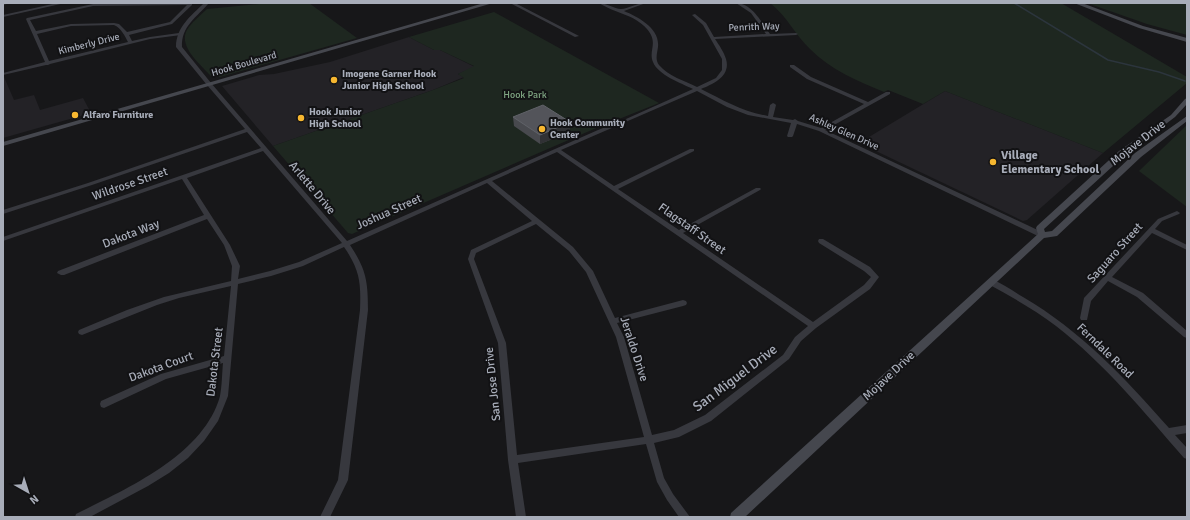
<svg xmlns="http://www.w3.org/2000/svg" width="1190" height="520" viewBox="0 0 1190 520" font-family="Signika,sans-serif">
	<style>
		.built { fill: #232226 }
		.green { fill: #1e2720 }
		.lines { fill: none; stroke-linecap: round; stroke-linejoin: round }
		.stream { stroke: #2c353d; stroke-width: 1.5 }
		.minor { fill: #37383e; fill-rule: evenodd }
		.tertiary { fill: #37383e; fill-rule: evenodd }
		.secondary { fill: #45474e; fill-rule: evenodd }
		.wall { fill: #48494e }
		.shaded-wall { fill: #303134 }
		.building { fill: #53545a; stroke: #606268 }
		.poi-dot { fill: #f7b730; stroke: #121214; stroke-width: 1.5 }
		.labels { text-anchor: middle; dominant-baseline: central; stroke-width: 4; stroke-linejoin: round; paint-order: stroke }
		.far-street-label { font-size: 10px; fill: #a8adb9; stroke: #121214 }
		.far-poi-label { font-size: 10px; font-weight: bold; fill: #a8adb9; stroke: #121214; text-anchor: start }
		.far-park-label { font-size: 10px; fill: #7fa582; stroke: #121214 }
		.street-label { font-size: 12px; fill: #a8adb9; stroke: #121214 }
		.poi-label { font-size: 12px; font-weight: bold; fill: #a8adb9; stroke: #121214; text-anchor: start }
		.near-street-label { font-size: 14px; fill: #a8adb9; stroke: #121214 }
	</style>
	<rect width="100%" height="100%" fill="#171719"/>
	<g class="built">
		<path d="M409 37 434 50H440L475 67 458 74 464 77 433 90 273 146 222 86 259 75 274 74 330 62Z"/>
		<path d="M4 77 14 100 34 95 40 110 83 98 91 113 3 138V78Z"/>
		<path d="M945 91 1103 153 1027 220 1023 221 859 143Z"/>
	</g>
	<g class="green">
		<path d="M269 3H309L357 38 220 77 211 76C200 64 175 44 189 27 194 20 201 15 207 9Z"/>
		<path d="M770 3H1061L1187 77V83L1103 153 945 91 923 104 888 90 884 92C857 81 831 70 810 49 795 35 787 16 770 3Z"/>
		<path d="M1087 3H1187V35L1147 24Z"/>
		<path d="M494 12 659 103 594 129 352 234 348 233 273 146 433 90 464 78 458 74 474 66 440 50H434L409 37Z"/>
		<path d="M1187 125V207L1139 171Z"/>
	</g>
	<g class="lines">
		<path class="stream" d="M1014 3 1108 60 1159 72 1185 81"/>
		<g class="minor">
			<path d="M3 3H10L3 5Z"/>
			<path d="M57 3H65L3 17V15Z"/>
			<path d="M192 3V5L172 24 129 35 132 41 150 37 179 33H181V35L150 39 50 64 48 65H46L3 75V73L45 62 26 19 27 18 93 4ZM187 5 170 22 127 32 119 24 114 23 71 24 36 31 30 20 93 6ZM114 25C121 28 125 36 128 42L49 61 37 34 71 26Z"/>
			<path d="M510 3H515L579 36 575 37Z"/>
			<path d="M599 3C607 3 614 9 621 9 628 9 636 3 646 3L624 11C638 17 660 28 658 47 657 54 655 60 659 65 668 76 685 81 697 87L716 78 722 70V59L703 25 692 15 695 14 706 23 714 37 766 34 751 13 736 3C752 3 762 23 770 34L796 33 798 34 796 35 715 39C719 45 724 52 726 59 731 76 714 84 701 89 723 100 743 112 768 116L770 105 773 103 775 104 776 105 773 117 793 120 795 119 798 121 821 128 864 104 807 79 790 67V65H794L811 77 868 102 886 92H890V94L825 130 1044 233 1045 235 1044 237H1040L819 131 797 124 793 136 792 137H788L787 136 791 123 748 115 727 107 697 91 561 150 614 186 690 149H694V151L618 189 679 230 756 188H760L761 189 760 190 683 233 813 322 864 285 871 277 864 271 819 243 818 241 819 239H823L870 267 879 277 870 289 816 328 801 341 789 359 711 421 679 437 654 443 664 478 673 494 690 517H679L667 500 657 482 646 444 518 463 526 517H516L508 460 498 343 468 259 471 250 532 221 487 183 350 245C366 269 368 281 368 310L348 480 330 517H320L338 480 360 310C361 283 360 270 344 247L303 266 271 276 238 284 228 396 218 421 204 441 188 458 169 473 148 486 90 517H75L76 514C126 489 204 455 220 396 222 386 222 373 223 363L166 379 104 408 101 407 100 404 101 401 161 374 224 356 231 286 179 298 157 305 82 335 79 334 78 332 79 330 127 310 164 297 231 281 232 266 224 245 207 219 64 275H61L57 273 58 271 204 215 182 179 3 241V237L261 148 247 132 92 185 3 214V210L88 183 245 129 207 85V84L209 83H211L347 241 598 130 626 119 693 89C681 83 658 75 653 62 648 50 659 43 647 29 634 14 614 13 599 3ZM263 151 342 243 299 262 270 271 238 279 240 266 230 245 187 178ZM557 152 808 326 795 337 783 355 705 415 674 430 652 435 624 337 617 323 683 306 686 305 687 303 686 301 683 300 615 318 593 271 573 247 492 181ZM536 224 569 251 586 272 616 337 644 437 517 455 506 343 474 259 476 253Z"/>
			<path d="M1177 211 1180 213 1179 214 1162 221 1155 229 1187 245V250L1152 233 1112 277 1143 293 1187 331V338L1184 337 1137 297 1108 281 1091 301 1087 320H1081L1080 318 1084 298 1158 219Z"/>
			<path d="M991 279C1002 283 1013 291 1023 297 1081 331 1125 378 1169 428L1187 425V433L1175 435 1187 448V459L1184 458C1144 412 1105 364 1056 326 1035 310 1012 297 988 284L987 282Z"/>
		</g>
		<path class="tertiary" d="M204 3H209C197 17 181 26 182 47L211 83 212 84 209 86 207 85 176 47C176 27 191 16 204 3Z"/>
		<g class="secondary">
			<path d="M484 3H493L3 146V142Z"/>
			<path d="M1074 3H1082L1143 26 1187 38V42L1139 28Z"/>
			<path d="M1187 98V104L1175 117 1125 155 1044 229 1045 232 1052 231 1135 153 1187 116V121L1141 157 1057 236 1044 238 745 517H730L731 513 1038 234 1036 228 1037 226 1119 151 1171 115 1185 99Z"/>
		</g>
	</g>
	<path class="wall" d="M513 117 570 132 540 144 514 126Z"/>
	<path class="shaded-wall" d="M570 122V132L540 144V135Z"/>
	<path class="building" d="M543 105 570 122 540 135 513 117Z"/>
	<g class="poi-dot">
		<circle cx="334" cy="80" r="4"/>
		<circle cx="75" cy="115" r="4"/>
		<circle cx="301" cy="118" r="4"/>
		<circle cx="542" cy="129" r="4"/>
		<circle cx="993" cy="162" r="4"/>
	</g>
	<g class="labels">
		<g class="far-street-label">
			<text transform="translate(754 27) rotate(-2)">Penrith Way</text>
			<text transform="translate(89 44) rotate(-14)">Kimberly Drive</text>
			<text transform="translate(244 64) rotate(-16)">Hook Boulevard</text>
			<text transform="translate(844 132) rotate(24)">Ashley Glen Drive</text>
		</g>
		<g class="far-poi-label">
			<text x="342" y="74">Imogene Garner Hook<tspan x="342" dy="12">Junior High School</tspan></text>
			<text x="309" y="112">Hook Junior<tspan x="309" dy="12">High School</tspan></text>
			<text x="83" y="115">Alfaro Furniture</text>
			<text x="550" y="123">Hook Community<tspan x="550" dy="12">Center</tspan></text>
		</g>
		<g class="far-park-label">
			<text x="525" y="95">Hook Park</text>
		</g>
		<g class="street-label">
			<text transform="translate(1138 143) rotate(-38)">Mojave Drive</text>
			<text transform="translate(130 184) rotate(-19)">Wildrose Street</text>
			<text transform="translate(312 188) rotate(50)">Arlette Drive</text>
			<text transform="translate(389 212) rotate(-24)">Joshua Street</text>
			<text transform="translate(692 229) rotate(35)">Flagstaff Street</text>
			<text transform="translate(131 234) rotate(-21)">Dakota Way</text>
			<text transform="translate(1115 253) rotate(-48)">Saguaro Street</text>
			<text transform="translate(634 349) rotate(72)">Jeraldo Drive</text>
			<text transform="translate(1105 351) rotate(44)">Ferndale Road</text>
			<text transform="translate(215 362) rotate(-83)">Dakota Street</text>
			<text transform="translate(161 367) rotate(-20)">Dakota Court</text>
			<text transform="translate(889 376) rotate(-43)">Mojave Drive</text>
			<text transform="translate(493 384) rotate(-96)">San Jose Drive</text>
		</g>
		<g class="poi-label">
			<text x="1001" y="155">Village<tspan x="1001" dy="14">Elementary School</tspan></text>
		</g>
		<g class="near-street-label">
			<text transform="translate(735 378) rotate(-37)">San Miguel Drive</text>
		</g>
	</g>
	<rect width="1190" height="520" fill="none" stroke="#a8adb9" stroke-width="8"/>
	<g transform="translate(28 492) rotate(141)" stroke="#121214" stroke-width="3" paint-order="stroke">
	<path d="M0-3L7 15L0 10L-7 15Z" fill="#a8adb9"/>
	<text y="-6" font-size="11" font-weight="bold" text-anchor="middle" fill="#a8adb9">N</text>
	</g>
</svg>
